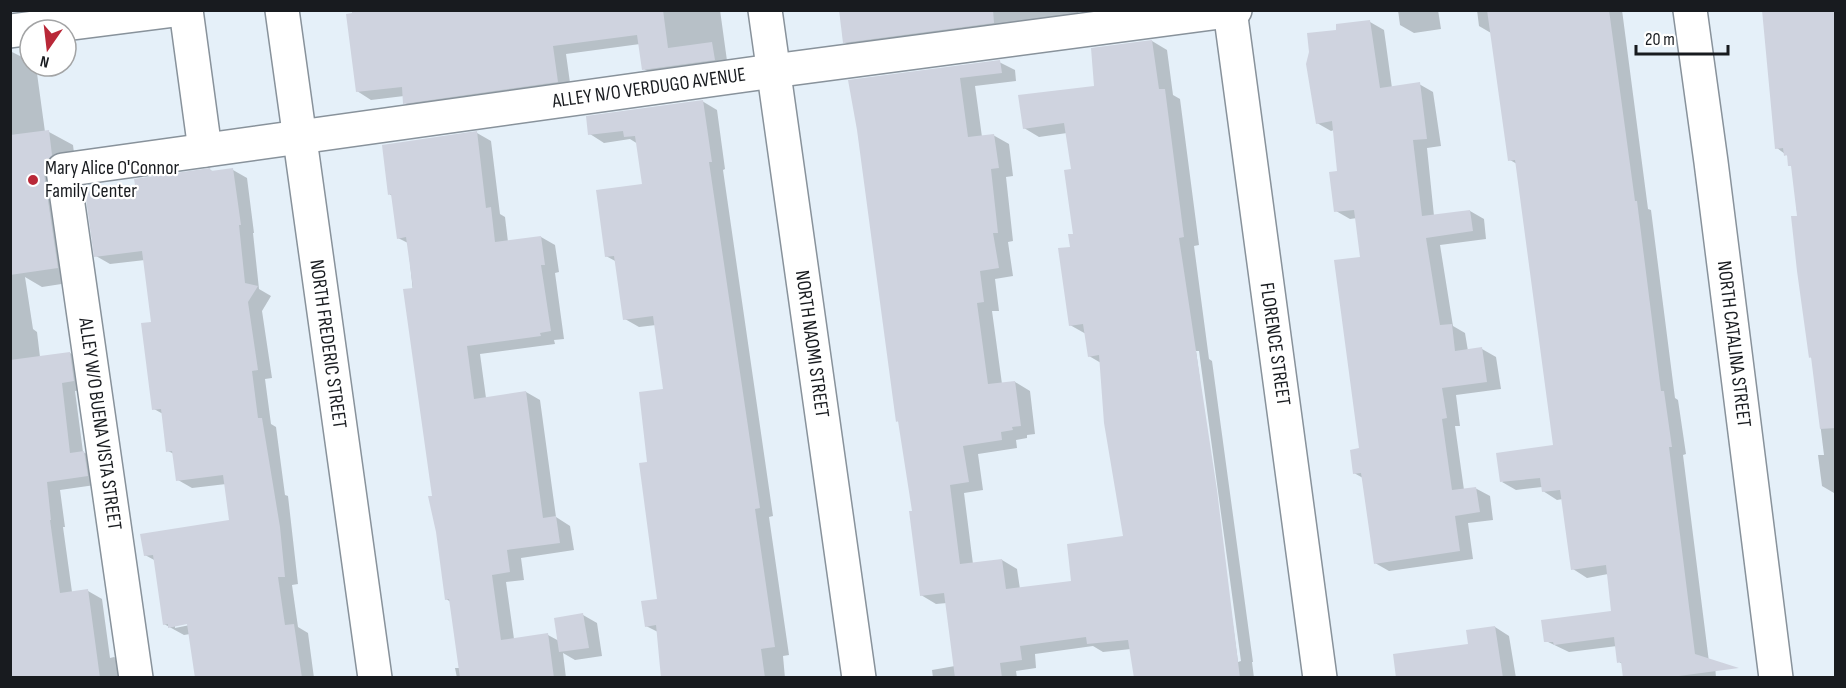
<svg xmlns="http://www.w3.org/2000/svg" width="1846" height="688" viewBox="0 0 1846 688" font-family="'Sofia Sans Condensed',sans-serif">
	<style>
		.shadow { fill: #0003; fill-rule: evenodd }
		.building { fill: #cfd3df }
		.lines { fill: none; stroke-linecap: round; stroke-linejoin: round }
		.minor-casing { stroke: #88929b; stroke-width: 36 }
		.minor { stroke: #fff; stroke-width: 33 }
		.poi-dot { fill: #b92838; stroke: #fff; stroke-width: 2 }
		.labels { text-anchor: middle; dominant-baseline: central; stroke-width: 4.5; stroke-linejoin: round; paint-order: stroke }
		.street-label { font-size: 20px; fill: #181b1f; stroke: #fff }
		.poi-label { font-size: 20px; fill: #181b1f; stroke: #fff; text-anchor: start }
	</style>
	<rect width="100%" height="100%" fill="#e5f0f9"/>
	<g class="shadow">
		<path d="M353 10H720L728 68 658 77 644 69 640 44 566 54 571 90 419 111 405 103 404 96 371 100 357 91Z"/>
		<path d="M840 10H1078L1080 21 859 50 844 42Z"/>
		<path d="M1398 10H1438L1441 29 1414 33 1400 25Z"/>
		<path d="M1477 10H1622L1648 209 1651 210 1675 398 1678 400 1686 454 1683 455 1709 662 1715 665 1716 678H1624L1623 664 1619 662 1617 646 1569 652 1546 641 1613 612 1608 574 1587 578 1573 569 1563 499 1557 500 1543 491 1542 487 1516 490 1502 482 1555 446 1517 164 1510 160 1491 33 1479 26Z"/>
		<path d="M1836 10V502L1834 493 1822 486 1818 455H1824L1812 358 1810 357 1793 167 1790 165 1789 157 1777 148Z"/>
		<path d="M1370 22 1384 30 1392 88 1419 84 1433 92 1441 146 1427 148 1434 216 1470 211 1484 219 1486 239 1440 245 1453 326 1465 333 1468 351 1482 349 1496 357 1501 389 1456 395 1460 426H1455L1464 490 1475 488 1490 496 1493 520 1468 523 1473 559 1389 571 1375 563 1363 478 1354 473 1361 450 1362 258 1357 218 1350 219 1336 211 1339 172 1334 130 1331 131 1317 123 1338 31Z"/>
		<path d="M1152 41 1167 50 1173 95 1180 99 1199 245 1194 246 1209 359 1212 361 1253 662H1252L1254 678H1135L1131 649 1103 652 1093 646 1035 654 1036 668 1016 671 1017 678H933L932 670 955 666 947 603 936 604 921 595 913 512 900 422 897 421 858 129 850 81 999 62 1015 70 1016 81 975 86 982 137 993 135 1009 144 1013 176 1006 177 1013 241 1008 242 1013 276 995 279 999 311H992L1002 384 1015 382 1030 391 1035 434 1027 435V438L1016 440 1017 448 978 454 983 490 964 493 973 564 1002 560 1017 569 1020 589 1073 582 1124 537 1101 363 1089 356 1086 334 1070 325 1072 248 1074 235 1072 170 1067 133 1039 137 1024 128 1096 87ZM1196 351H1199L1241 661 1238 662Z"/>
		<path d="M10 51 30 61V66H36L45 132H49L73 145 76 169 81 281 42 287 25 277 33 329 37 332 40 357 70 353 84 361 88 389 75 391 83 452 98 460 102 484 60 490 65 527H63L72 592 88 591 102 599 110 658 114 657 128 665 130 678H10Z"/>
		<path d="M702 101 717 110 725 169 723 170 773 516 769 517 789 655 783 656 785 678H663L658 632 646 626 659 600 648 463 665 391 656 325 639 327 625 319 617 262 606 256 643 186 638 144 630 139 604 143 590 134Z"/>
		<path d="M477 133 491 141 500 214 505 217 508 242 541 237 555 245 559 272 555 273 564 339 554 340 555 344 480 354 486 398 526 392 540 400 556 517 570 526 574 550 521 558 524 580 506 582 514 639 548 635 559 641 583 615 597 623 602 656 575 660 563 653 566 678H457L455 668H460L451 602 446 599 434 497 408 243 398 238 393 196 389 194Z"/>
		<path d="M210 170 215 172 233 170 247 178 254 233H253L259 289 271 296 262 311 272 378 265 379 271 424 276 427 285 495 288 496 298 584 292 585 298 627 308 633 314 678H197L190 634 184 635 164 624 156 561 145 555 231 521 226 484 192 488 178 480 174 454 168 451 163 414 154 409 152 323 145 260 110 264 96 256 137 186ZM194 621 195 624 175 628V625Z"/>
		<path d="M1495 627 1509 636 1516 678H1397L1470 645Z"/>
	</g>
	<g class="building">
		<path d="M352 10H663L668 48 712 42 715 60 642 70 637 35 553 46 558 82 403 104 402 87 356 92 346 14 352 13Z"/>
		<path d="M839 10H993L994 23 843 43Z"/>
		<path d="M1487 10H1609L1635 201H1637L1661 391H1664L1672 447H1669L1695 654 1739 668 1664 678H1623L1621 662 1617 663 1614 637 1554 645 1553 642H1544L1541 620 1611 611 1606 565 1571 570 1560 490 1542 492 1540 478 1500 482 1496 453 1553 445 1515 160 1508 161Z"/>
		<path d="M1762 10H1836V428L1820 429 1811 357 1809 358 1797 271 1791 216H1797L1791 166H1788L1787 155 1784 156 1783 148 1775 149Z"/>
		<path d="M1370 20 1380 88 1420 82 1427 139 1413 140 1422 216 1470 210 1473 231 1426 238 1440 325 1452 324 1455 351 1482 347 1487 382 1442 388 1447 418 1442 419 1452 490 1476 487 1480 512 1455 516 1460 551 1374 564 1361 473 1353 474 1350 450 1359 448 1334 260 1360 257 1354 210 1334 212 1329 172 1337 171 1332 121 1316 124 1306 64 1309 52 1307 33 1336 30V24Z"/>
		<path d="M1152 40 1159 89H1165L1184 237 1179 238 1217 490 1240 678H1134L1128 640 1087 644 1086 637 1020 646 1022 660 1000 663 1002 678H955L944 593 920 596 909 511H912L898 421 896 422 857 130 848 80 1000 60 1002 73 960 78 968 137 994 134 999 168 991 169 998 233H993L999 268 980 271 984 302 977 303 988 384 1015 381 1021 426 1012 427 1013 430 1001 432 1002 440 963 446 969 482 950 485 960 564 1002 559 1006 589 1071 581 1067 544 1123 536 1104 423 1099 355 1088 357 1083 324 1069 326 1058 248 1070 247 1068 234H1073L1064 170 1071 169 1064 123 1023 129 1018 95 1094 86 1091 48Z"/>
		<path d="M703 100 712 162H709L760 508 755 509 775 647 761 649 765 678H661L656 625 645 627 641 601 657 599 639 463 647 462 639 392 663 389 653 316 623 320 614 256 605 257 596 190 642 184 635 136 624 137 623 131 588 135 586 116Z"/>
		<path d="M49 130 52 155 46 162 44 173 58 268 10 275V135Z"/>
		<path d="M477 131 486 208 491 207 495 242 541 236 545 265H541L551 331 540 333 541 336 467 346 474 399 526 391 543 518 556 516 560 543 507 550 510 572 492 575 501 640 548 633 554 678H460L449 599 445 600 436 532 428 496H432L403 289 413 288 406 237 397 239 391 194 388 195 382 145Z"/>
		<path d="M210 168 211 171 233 168 241 225H239L245 283 258 286 248 302 258 370 252 371 258 418H262L280 527 285 577H278L285 625 294 624 302 678H195L187 624 168 628V624L163 625 153 555 144 556 140 534 229 520 223 475 176 481 172 451 166 452 161 409 152 410 141 323 151 322 142 251 94 257 85 192 135 185 134 179Z"/>
		<path d="M70 352 74 381 62 383 70 453 84 451 88 476 47 482 51 520H50L60 593 88 589 100 678H10V360Z"/>
		<path d="M583 613 589 648 559 652 554 618Z"/>
		<path d="M1495 626 1503 678H1396L1393 654 1468 644 1466 630Z"/>
	</g>
	<g class="lines">
		<defs>
			<g id="minor">
				<path d="M186 10 205 150"/>
				<path d="M282 10 375 678"/>
				<path d="M765 10 859 678"/>
				<path d="M1230 10 1320 678"/>
				<path d="M1690 10 1711 162 1776 678"/>
				<path d="M10 31 175 10"/>
				<path d="M136 678 63 170 773 71 1235 10"/>
			</g>
		</defs>
		<use href="#minor" class="minor-casing"/>
		<use href="#minor" class="minor"/>
	</g>
	<circle class="poi-dot" cx="33" cy="180" r="6"/>
	<g class="labels">
		<g class="street-label">
			<text transform="translate(649 88) rotate(-8)">ALLEY N/O VERDUGO AVENUE</text>
			<text transform="translate(328 344) rotate(82)">NORTH FREDERIC STREET</text>
			<text transform="translate(812 344) rotate(82)">NORTH NAOMI STREET</text>
			<text transform="translate(1275 344) rotate(82)">FLORENCE STREET</text>
			<text transform="translate(1734 344) rotate(83)">NORTH CATALINA STREET</text>
			<text transform="translate(100 424) rotate(82)">ALLEY W/O BUENA VISTA STREET</text>
		</g>
		<g class="poi-label">
			<text x="45" y="168">Mary Alice O'Connor<tspan x="45" dy="23">Family Center</tspan></text>
		</g>
	</g>
	<rect width="1846" height="688" fill="none" stroke="#181b1f" stroke-width="24"/>
	<g transform="translate(48 48) rotate(194)"><circle r="28" fill="#ffffff" stroke="#a3a4a5" stroke-width="1.5"/>
	<path d="M0-4.5L10 22L0 15L-10 22Z" fill="#b92838"/>
	<text y="-9" font-size="16" font-weight="bold" text-anchor="middle" fill="#181b1f">N</text>
	</g>
	<path d="M1636 45v9h92v-9" fill="none" stroke="#181b1f" stroke-width="3"/>
	<text x="1645" y="45" font-size="18" fill="#181b1f" stroke="#ffffff" stroke-width="4.5" paint-order="stroke">20 m</text>
</svg>
